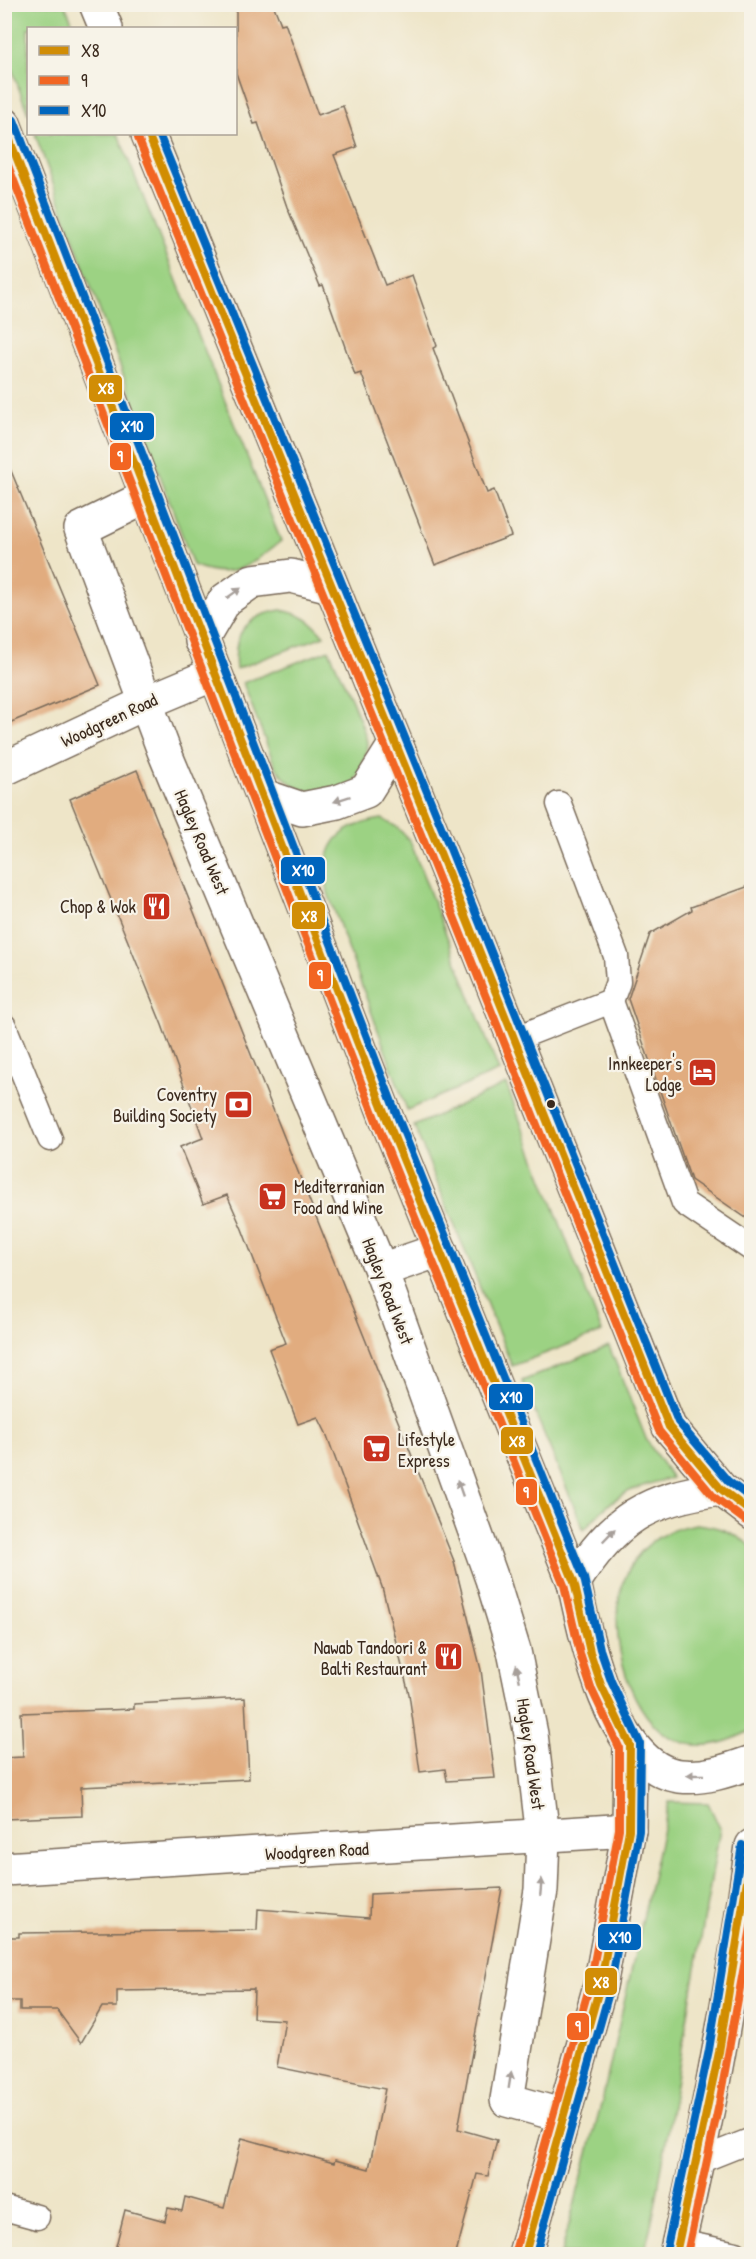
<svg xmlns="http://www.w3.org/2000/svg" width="756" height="2259" viewBox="0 0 756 2259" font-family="'Patrick Hand',sans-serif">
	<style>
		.green { fill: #9cd283; stroke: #6c7e50; stroke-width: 1.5 }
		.building { fill: #e1ac7f }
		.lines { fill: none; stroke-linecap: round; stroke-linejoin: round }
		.lane-casing { stroke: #7a6b5a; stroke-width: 27 }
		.street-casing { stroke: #7a6b5a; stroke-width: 36 }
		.highway-casing { stroke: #7a6b5a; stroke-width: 36 }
		.lane { stroke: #fff; stroke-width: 24 }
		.street { stroke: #fff; stroke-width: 33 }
		.highway { stroke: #fff; stroke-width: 33 }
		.bus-1-casing { stroke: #f7f3e8; stroke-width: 12 }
		.bus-2-casing { stroke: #f7f3e8; stroke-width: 12 }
		.bus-3-casing { stroke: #f7f3e8; stroke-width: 12 }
		.bus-1 { stroke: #d18d06; stroke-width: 8 }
		.bus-2 { stroke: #f26522; stroke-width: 8 }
		.bus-3 { stroke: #0065bd; stroke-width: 8 }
		.oneway { fill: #a79f9a }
		.bus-dot { fill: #3b2a1e; stroke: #f7f3e8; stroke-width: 2 }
		.labels { text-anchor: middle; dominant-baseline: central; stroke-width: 4.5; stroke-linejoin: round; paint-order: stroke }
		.street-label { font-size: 18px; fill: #3b2a1e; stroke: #f7f3e8 }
		.poi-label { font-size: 18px; fill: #3b2a1e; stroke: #f7f3e8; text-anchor: end }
		.line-badge { stroke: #f7f3e8; stroke-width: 2 }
		.badge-label { font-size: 16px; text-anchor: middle; font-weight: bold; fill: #fff }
	</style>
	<rect width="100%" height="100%" fill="#f7f3e8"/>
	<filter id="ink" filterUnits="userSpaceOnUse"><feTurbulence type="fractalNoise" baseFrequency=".0167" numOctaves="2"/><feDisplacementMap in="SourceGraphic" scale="12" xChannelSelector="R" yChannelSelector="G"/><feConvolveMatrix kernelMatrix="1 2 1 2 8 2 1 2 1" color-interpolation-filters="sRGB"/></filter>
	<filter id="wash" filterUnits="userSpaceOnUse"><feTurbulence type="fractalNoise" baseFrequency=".008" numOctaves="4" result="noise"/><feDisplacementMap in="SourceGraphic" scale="24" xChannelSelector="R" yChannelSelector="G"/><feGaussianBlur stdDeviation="1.35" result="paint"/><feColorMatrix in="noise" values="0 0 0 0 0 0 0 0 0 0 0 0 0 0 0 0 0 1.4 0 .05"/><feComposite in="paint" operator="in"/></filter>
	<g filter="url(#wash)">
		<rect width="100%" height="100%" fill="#eee5c8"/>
		<g class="green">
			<path d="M5 4 65 5 75 28H28V114L5 49Z"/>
			<path d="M35 134H118L281 541C250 565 233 582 193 565Z"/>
			<path d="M281 610C301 614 311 620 324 636L236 669C232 633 246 616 281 610Z"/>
			<path d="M329 650C337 669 366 727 367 743 367 761 359 776 348 790 313 792 296 797 275 766L243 683Z"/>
			<path d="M382 819 397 827 410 841 499 1071 407 1110 328 893C320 847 336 826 382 819Z"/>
			<path d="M506 1084 602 1332 512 1366 414 1126Z"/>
			<path d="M609 1346 647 1441 672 1478C627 1488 613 1496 584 1530L522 1381Z"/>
			<path d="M696 1524C718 1526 733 1532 751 1546V1730C690 1765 647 1737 626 1675 605 1610 619 1537 696 1524Z"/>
			<path d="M669 1802 708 1803 720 1828 654 2212 644 2254H561L602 2101Z"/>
		</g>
		<g id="blocks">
			<g class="building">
				<path d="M236 4H273L281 24 285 23 318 115 343 106 357 147 334 155 385 285 412 275 437 346 433 348 487 493 494 490 511 536 435 565 361 373 355 375 323 285 320 286 287 207 258 123 254 124 236 73Z"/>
				<path d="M4 454 100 685 4 725Z"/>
				<path d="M137 770 454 1561 481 1670 495 1778 447 1781 445 1769 420 1772 409 1694 382 1587 326 1433 318 1417 298 1424 269 1349 286 1343 242 1229 227 1195 203 1204 180 1147 203 1138 162 1025 70 799Z"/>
				<path d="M752 885V1222L691 1180 628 999 650 934 692 910 691 907Z"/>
				<path d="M245 1698 249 1779 81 1787 82 1816 4 1819V1758L23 1757 21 1713 134 1709V1704Z"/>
				<path d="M502 1888 458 2129 497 2140 488 2176 477 2174 456 2254H114L125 2210 165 2221 168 2208 182 2211 185 2197 224 2208 242 2138 334 2163 335 2160 369 2169 385 2089 277 2067 285 2020 253 2018 254 1989 117 1991V2007H102L81 2043 57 2010H20V2001H4V1937H19V1933L257 1930 258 1909 369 1918 370 1894Z"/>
			</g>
		</g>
	</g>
	<g filter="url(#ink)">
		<use href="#blocks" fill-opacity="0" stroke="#7a6b5a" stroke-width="1.5"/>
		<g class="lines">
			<defs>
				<g id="lane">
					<path d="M611 1001 684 1203 752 1249"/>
					<path d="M4 1026 50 1139"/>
					<path d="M514 1039 611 1001 618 982 616 956 559 804"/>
					<path d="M699 2161 752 2140"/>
					<path d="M4 2208 37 2217"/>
					<path d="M679 2242 736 2254"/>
				</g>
				<g id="street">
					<path d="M146 497 81 529 164 751 381 1270 492 1579 514 1651 531 1734 543 1837 541 1890 507 2100 564 2116"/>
					<path d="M4 769 145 703 214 674"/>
					<path d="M381 1270 440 1250"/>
					<path d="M4 1869 629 1830"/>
				</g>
				<g id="highway">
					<path d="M96 4 106 28"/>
					<path d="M4 124 388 1122 574 1582C585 1637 612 1768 680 1776 705 1779 729 1770 752 1762"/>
					<path d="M148 134 437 845 669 1427 721 1489 752 1513"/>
					<path d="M201 641 225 600 252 581 291 576 331 586"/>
					<path d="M264 796 302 809 337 802 366 791 395 745"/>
					<path d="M574 1582C614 1519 647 1498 721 1489"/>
					<path d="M525 2254 600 1986 629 1830 630 1745"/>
					<path d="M676 2254C708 2120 733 1984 752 1846"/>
				</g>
			</defs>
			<use href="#lane" class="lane-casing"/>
			<use href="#street" class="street-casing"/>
			<use href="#highway" class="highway-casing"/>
			<use href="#lane" class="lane"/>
			<use href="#street" class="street"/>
			<use href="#highway" class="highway"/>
			<defs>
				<g id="bus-1">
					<path d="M4 125 388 1122 574 1582 590 1652 601 1685 630 1745 629 1830 600 1986 525 2254"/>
					<path d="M148 134 437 845 669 1427 721 1489 752 1513"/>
					<path d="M676 2254 719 2052 752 1849"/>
				</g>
				<g id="bus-2">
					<path d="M138 138 427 849 659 1431 714 1497 746 1521"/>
					<path d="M4 155 378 1126 564 1585 580 1654 591 1688 619 1747V1829L590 1984 515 2251"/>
					<path d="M687 2254 719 2104 752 1922"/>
				</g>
				<g id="bus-3">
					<path d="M14 120 398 1118 584 1578 600 1649 611 1681 640 1743 639 1831 610 1989 536 2254"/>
					<path d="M159 134 447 841 678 1422 728 1481 752 1499"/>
					<path d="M666 2252 709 2050 742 1845"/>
				</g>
			</defs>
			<use href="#bus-1" class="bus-1-casing"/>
			<use href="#bus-2" class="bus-2-casing"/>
			<use href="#bus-3" class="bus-3-casing"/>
			<use href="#bus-1" class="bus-1"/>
			<use href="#bus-2" class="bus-2"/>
			<use href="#bus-3" class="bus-3"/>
		</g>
		<defs><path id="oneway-solid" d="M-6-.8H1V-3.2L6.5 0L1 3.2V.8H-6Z" transform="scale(1.5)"/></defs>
		<g class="oneway">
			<use href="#oneway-solid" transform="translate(234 593) rotate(-35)"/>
			<use href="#oneway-solid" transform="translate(342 799) rotate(161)"/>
			<use href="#oneway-solid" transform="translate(460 1488) rotate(-109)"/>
			<use href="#oneway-solid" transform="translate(609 1535) rotate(-46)"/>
			<use href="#oneway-solid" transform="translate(518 1673) rotate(-102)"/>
			<use href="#oneway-solid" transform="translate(695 1775) rotate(179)"/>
			<use href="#oneway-solid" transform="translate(541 1887) rotate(-85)"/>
			<use href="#oneway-solid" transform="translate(510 2080) rotate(-81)"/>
		</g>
	</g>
	<defs>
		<symbol id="restaurant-square" viewBox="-11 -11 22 22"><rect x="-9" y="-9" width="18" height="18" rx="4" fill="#c8321e" stroke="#f7f3e8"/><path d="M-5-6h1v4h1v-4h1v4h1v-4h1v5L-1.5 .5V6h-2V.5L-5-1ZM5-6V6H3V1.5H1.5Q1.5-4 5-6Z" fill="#fff"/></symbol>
		<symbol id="hotel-square" viewBox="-11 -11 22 22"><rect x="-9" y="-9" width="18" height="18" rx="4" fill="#c8321e" stroke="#f7f3e8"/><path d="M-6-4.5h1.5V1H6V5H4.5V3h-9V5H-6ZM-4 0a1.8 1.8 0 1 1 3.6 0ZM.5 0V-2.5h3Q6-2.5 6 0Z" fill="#fff"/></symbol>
		<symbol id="bank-square" viewBox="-11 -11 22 22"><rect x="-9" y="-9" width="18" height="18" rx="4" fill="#c8321e" stroke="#f7f3e8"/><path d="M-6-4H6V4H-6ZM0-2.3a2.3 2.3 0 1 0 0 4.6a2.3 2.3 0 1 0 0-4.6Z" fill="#fff"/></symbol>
		<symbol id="supermarket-square" viewBox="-11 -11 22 22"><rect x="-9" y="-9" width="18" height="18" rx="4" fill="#c8321e" stroke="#f7f3e8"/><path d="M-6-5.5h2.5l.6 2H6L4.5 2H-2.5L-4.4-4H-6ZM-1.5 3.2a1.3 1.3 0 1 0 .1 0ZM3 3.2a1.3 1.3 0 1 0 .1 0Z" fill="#fff"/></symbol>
	</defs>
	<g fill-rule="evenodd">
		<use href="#restaurant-square" x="140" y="890" width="33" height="33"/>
		<use href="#hotel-square" x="686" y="1056" width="33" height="33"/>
		<use href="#bank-square" x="222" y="1088" width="33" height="33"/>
		<use href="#supermarket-square" x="256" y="1180" width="33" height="33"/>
		<use href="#supermarket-square" x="360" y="1432" width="33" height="33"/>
		<use href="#restaurant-square" x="432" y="1640" width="33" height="33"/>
	</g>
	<circle class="bus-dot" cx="551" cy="1104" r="5"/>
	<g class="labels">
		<g class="street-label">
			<text transform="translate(109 720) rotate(-25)">Woodgreen Road</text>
			<text transform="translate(202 842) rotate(67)">Hagley Road West</text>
			<text transform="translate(388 1291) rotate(69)">Hagley Road West</text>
			<text transform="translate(531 1754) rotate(82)">Hagley Road West</text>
			<text transform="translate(317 1851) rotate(-3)">Woodgreen Road</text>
		</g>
		<g class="poi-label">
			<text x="136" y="906">Chop &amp; Wok</text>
			<text x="682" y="1063">Innkeeper's<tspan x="682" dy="21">Lodge</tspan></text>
			<text x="217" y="1094">Coventry<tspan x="217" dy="21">Building Society</tspan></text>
			<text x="294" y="1186" text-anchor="start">Mediterranian<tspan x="294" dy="21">Food and Wine</tspan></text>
			<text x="398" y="1439" text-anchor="start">Lifestyle<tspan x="398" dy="21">Express</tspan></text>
			<text x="427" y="1647">Nawab Tandoori &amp;<tspan x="427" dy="21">Balti Restaurant</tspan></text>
		</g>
	</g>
	<g class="line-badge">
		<rect x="88" y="374" width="35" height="29" rx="6" fill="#d18d06"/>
		<rect x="109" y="412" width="46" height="29" rx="6" fill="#0065bd"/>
		<rect x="109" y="442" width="23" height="29" rx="6" fill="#f26522"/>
		<rect x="280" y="856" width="46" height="29" rx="6" fill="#0065bd"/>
		<rect x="291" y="901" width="35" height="29" rx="6" fill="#d18d06"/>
		<rect x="308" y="961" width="24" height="29" rx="6" fill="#f26522"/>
		<rect x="488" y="1383" width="46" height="28" rx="6" fill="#0065bd"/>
		<rect x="500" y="1426" width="34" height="29" rx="6" fill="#d18d06"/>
		<rect x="515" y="1478" width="23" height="28" rx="6" fill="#f26522"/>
		<rect x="597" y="1923" width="45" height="28" rx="6" fill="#0065bd"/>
		<rect x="584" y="1967" width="34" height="29" rx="6" fill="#d18d06"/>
		<rect x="566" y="2012" width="24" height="29" rx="6" fill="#f26522"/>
	</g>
	<g class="badge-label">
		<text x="106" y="394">X8</text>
		<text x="132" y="432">X10</text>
		<text x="120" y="462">9</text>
		<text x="303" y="876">X10</text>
		<text x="309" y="922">X8</text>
		<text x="320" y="981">9</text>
		<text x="511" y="1403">X10</text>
		<text x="517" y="1447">X8</text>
		<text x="526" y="1498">9</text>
		<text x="620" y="1943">X10</text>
		<text x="601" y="1988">X8</text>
		<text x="578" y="2032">9</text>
	</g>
	<rect width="756" height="2259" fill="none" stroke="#f7f3e8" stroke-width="24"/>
	<rect x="27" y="27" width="210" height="108" fill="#f7f3e8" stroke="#aca397" stroke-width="1.5"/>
	<rect x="39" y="46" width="30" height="9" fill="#d18d06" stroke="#aca397" stroke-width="1.5"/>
	<text x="81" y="57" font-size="18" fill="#3b2a1e">X8</text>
	<rect x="39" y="76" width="30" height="9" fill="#f26522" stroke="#aca397" stroke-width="1.5"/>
	<text x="81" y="87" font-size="18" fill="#3b2a1e">9</text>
	<rect x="39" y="106" width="30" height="9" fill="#0065bd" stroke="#aca397" stroke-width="1.5"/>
	<text x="81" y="117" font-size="18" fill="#3b2a1e">X10</text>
</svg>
